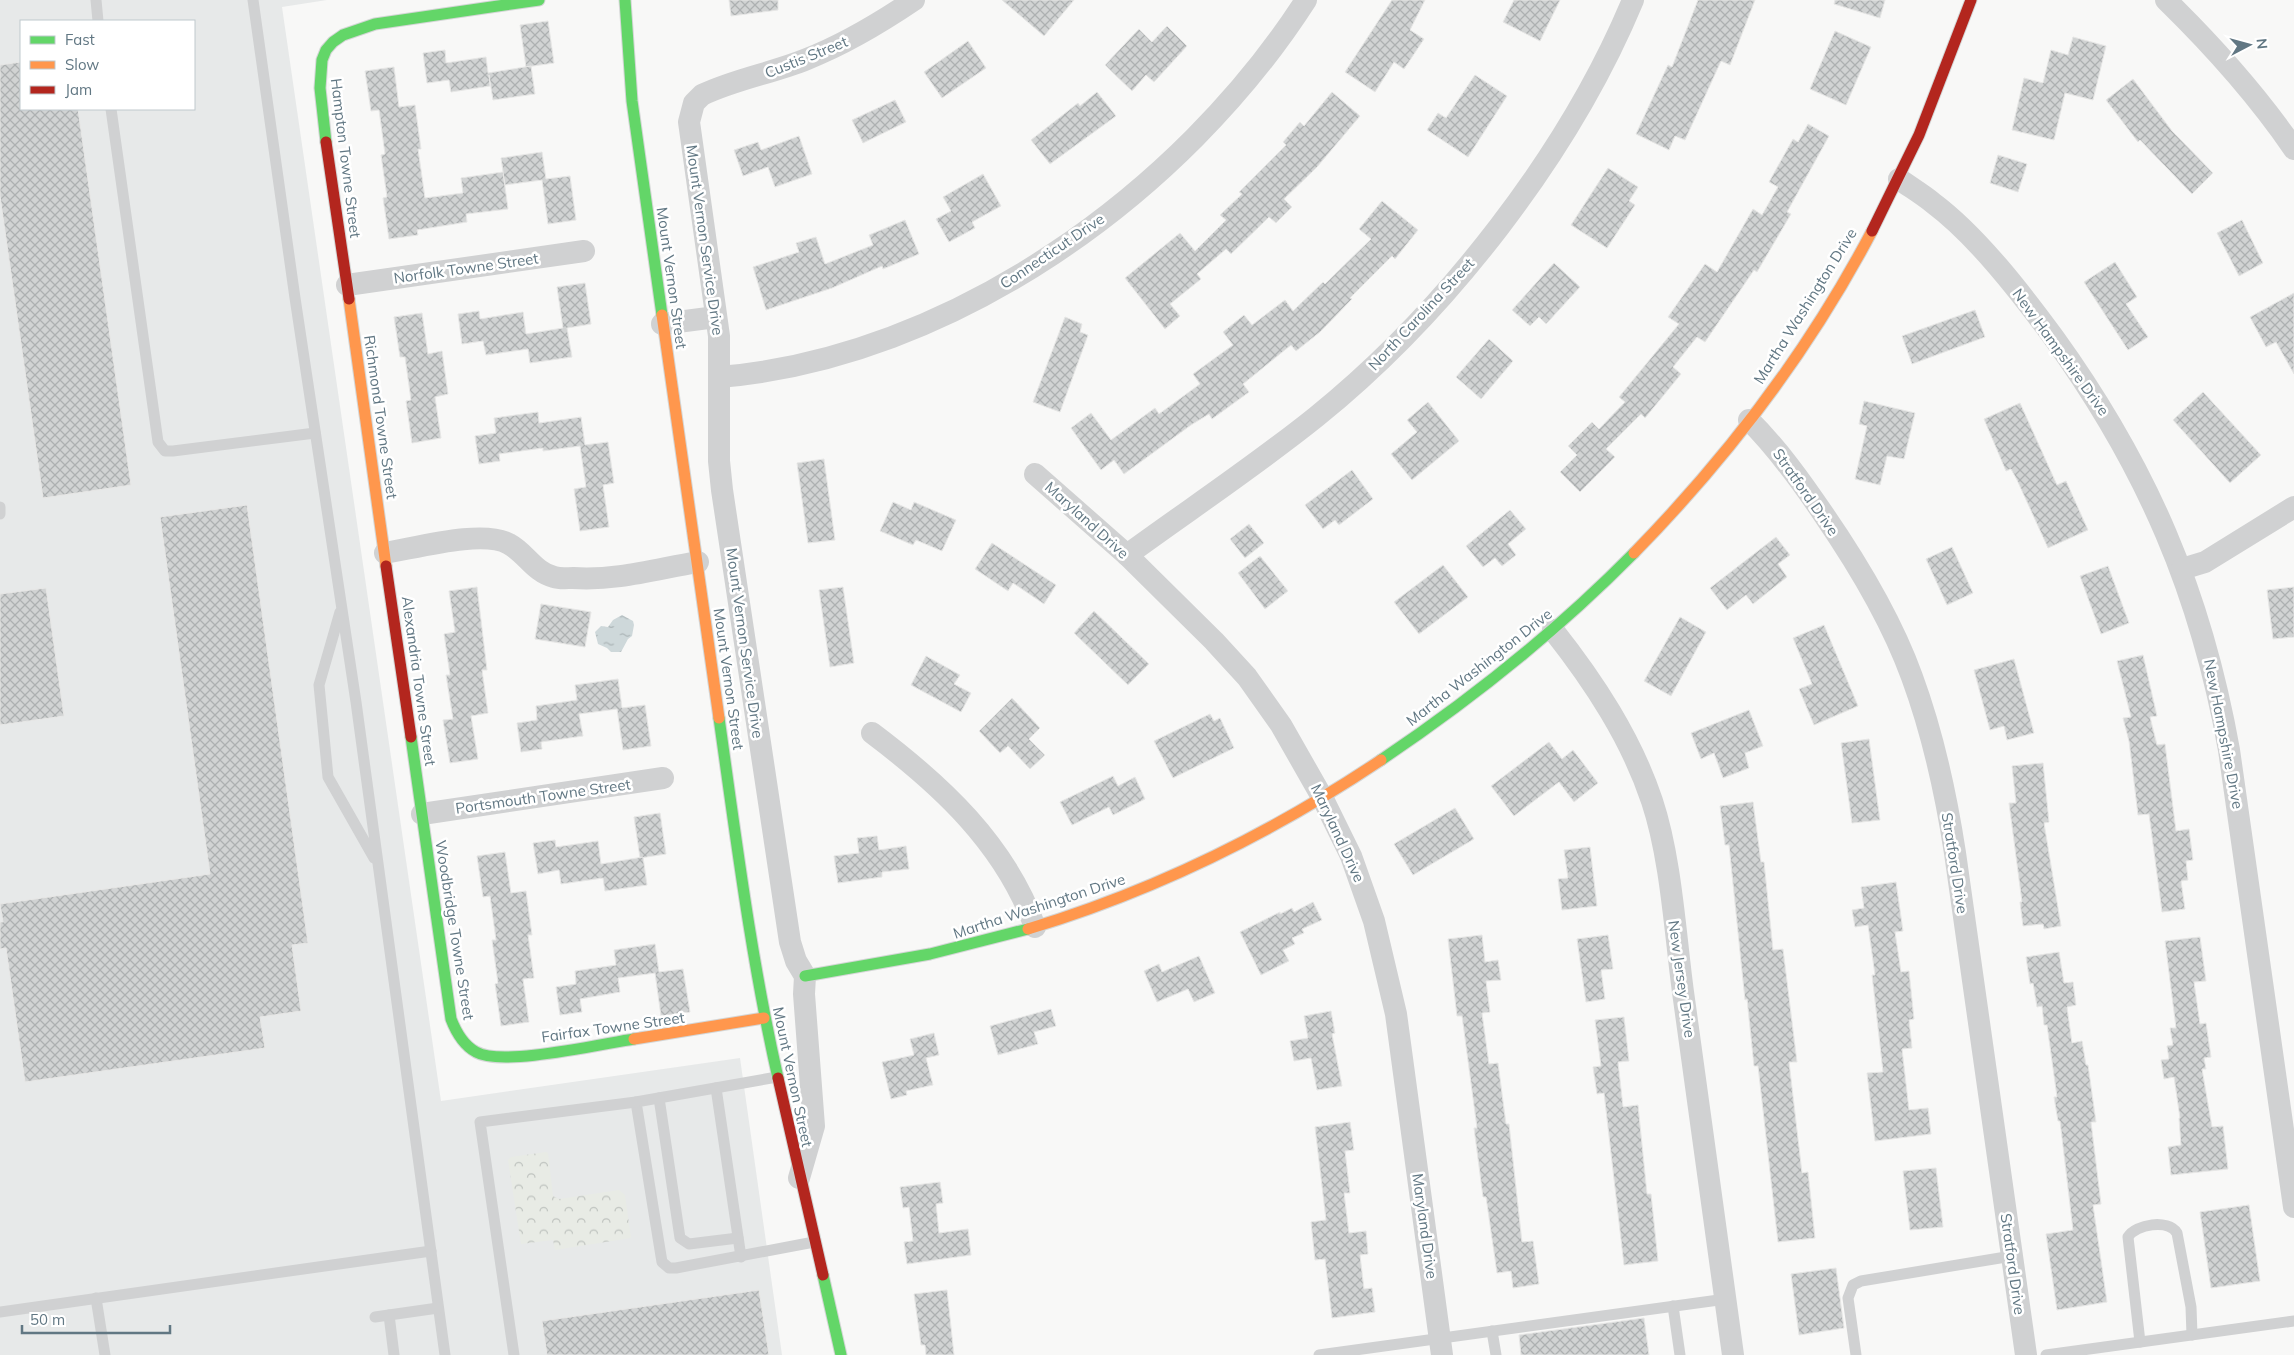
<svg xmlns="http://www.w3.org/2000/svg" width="2294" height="1355" viewBox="0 0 2294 1355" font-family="Mulish,sans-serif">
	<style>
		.built { fill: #e7e9e9; fill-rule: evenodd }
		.park { fill: url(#park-crowns) }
		.water { fill: url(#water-ripples) }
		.building { fill: url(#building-cross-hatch); stroke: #e7e7e6 }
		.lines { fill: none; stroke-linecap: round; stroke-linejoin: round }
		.fast-casing { stroke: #d4d6d6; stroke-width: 13 }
		.slow-casing { stroke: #d4d6d6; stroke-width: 13 }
		.jam-casing { stroke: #d4d6d6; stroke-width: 13 }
		.lane { stroke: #d0d1d2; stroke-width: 11 }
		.street { stroke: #d0d1d2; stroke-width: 22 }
		.fast { stroke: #63d668; stroke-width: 11 }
		.slow { stroke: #ff974d; stroke-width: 11 }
		.jam { stroke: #b3261e; stroke-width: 11 }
		.labels { text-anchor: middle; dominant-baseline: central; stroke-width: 5; stroke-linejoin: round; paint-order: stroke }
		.street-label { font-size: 15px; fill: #617783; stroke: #fff }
	</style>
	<defs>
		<pattern id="park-crowns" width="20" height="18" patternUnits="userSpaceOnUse" patternTransform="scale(1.25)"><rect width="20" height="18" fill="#e8ebe5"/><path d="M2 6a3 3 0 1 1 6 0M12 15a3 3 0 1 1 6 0" fill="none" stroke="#bfc3bf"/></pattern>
		<pattern id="water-ripples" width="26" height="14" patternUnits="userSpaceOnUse" patternTransform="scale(1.25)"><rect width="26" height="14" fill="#ced8da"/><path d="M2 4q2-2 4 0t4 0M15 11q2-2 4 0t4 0" fill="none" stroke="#abb4b6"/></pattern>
		<pattern id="building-cross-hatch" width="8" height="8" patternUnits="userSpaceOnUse" patternTransform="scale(1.25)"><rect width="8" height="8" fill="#d1d3d3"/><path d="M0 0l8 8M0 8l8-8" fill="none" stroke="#adb0b1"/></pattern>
	</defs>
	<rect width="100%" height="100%" fill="#f8f8f7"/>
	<path class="built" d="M0 0H327L282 7 441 1101 740 1058 782 1355H0ZM21 21H194V109H21Z"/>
	<path class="park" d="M546 1152 548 1153 553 1196 559 1199 619 1190 625 1195 631 1238 555 1250 553 1240 521 1244 508 1160 511 1157Z"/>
	<path class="water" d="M622 615 633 621 634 625 632 636 628 639 621 652H611L607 648 598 644 595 632 601 626 608 627 613 620Z"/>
	<g class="building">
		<path d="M729 0H778V10L731 16Z"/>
		<path d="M1002 0H1074L1044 36Z"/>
		<path d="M1392 0H1425L1410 30 1424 39 1404 69 1394 62 1375 92 1345 72Z"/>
		<path d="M1514 0H1560L1540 41 1503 22Z"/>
		<path d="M1698 0H1755L1730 65 1721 61 1685 140 1675 136 1669 150 1636 134 1668 65 1672 67Z"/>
		<path d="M1835 0H1885L1880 18 1834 4Z"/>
		<path d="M548 21 554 63 526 67 520 25Z"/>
		<path d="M1167 26 1187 46 1154 82 1146 75 1132 91 1105 65 1139 29 1152 42Z"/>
		<path d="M1835 31 1871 47 1846 105 1810 89Z"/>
		<path d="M2073 37 2106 46 2093 100 2065 93 2054 140 2012 130 2024 78 2043 83 2051 50 2068 55Z"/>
		<path d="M968 41 986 68 942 98 924 72Z"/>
		<path d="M445 50 446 63 486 57 488 73 531 66 535 94 493 100 489 75 490 86 451 92 449 80 427 83 423 53Z"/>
		<path d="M21 62V109H78L131 485 43 498 0 196V65Z"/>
		<path d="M394 67 399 107 415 105 421 149H418L425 198 463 193 461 178 503 172 508 209 466 214 467 222 417 230 418 235 389 239 383 198 387 197 381 155 385 154 379 110 371 111 365 71Z"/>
		<path d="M1475 75 1507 96 1468 157 1427 130 1438 113 1446 118Z"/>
		<path d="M2133 79 2172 131 2213 173 2192 194 2140 140 2138 142 2106 100Z"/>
		<path d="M1097 92 1116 116 1050 164 1031 140 1078 103 1080 106Z"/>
		<path d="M1332 92 1360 116 1317 167 1284 199 1292 207 1276 223 1269 217 1231 254 1226 249 1197 274 1201 279 1170 304 1180 316 1165 329 1125 278 1180 233 1195 251 1226 220 1220 215 1242 194 1239 192 1286 145 1283 142 1300 122 1304 126Z"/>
		<path d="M895 100 906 122 863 143 852 120Z"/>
		<path d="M1808 124 1829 136 1787 212 1791 214 1757 272 1754 270 1705 342 1697 337 1673 367 1681 374 1645 418 1641 414 1606 449 1615 457 1580 492 1560 472 1577 455 1568 446 1592 422 1599 429 1625 402 1619 397 1679 324 1668 317 1705 264 1717 272 1753 209 1762 215 1778 187 1769 182 1793 139 1798 142Z"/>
		<path d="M799 136 812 174 775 187 768 167 743 176 734 150 758 142 761 150Z"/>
		<path d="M542 152 546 179 570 176 576 220 548 224 542 180 505 185 501 158Z"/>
		<path d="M1998 155 2027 164 2018 192 1990 183Z"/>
		<path d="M1608 168 1638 187 1629 201 1635 205 1607 248 1571 225Z"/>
		<path d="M983 174 1001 206 972 222 975 228 949 242 936 219 951 211 943 197Z"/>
		<path d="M1382 201 1418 230 1395 259 1392 256 1350 298 1352 299 1320 332 1296 351 1291 345 1243 384 1249 392 1212 419 1209 414 1191 425 1124 474 1114 460 1101 470 1071 428 1091 413 1111 440 1155 408 1159 414 1200 384 1193 374 1233 345 1223 332 1244 315 1252 325 1285 300 1293 311 1323 282 1325 284 1371 239 1359 229Z"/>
		<path d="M905 220 919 254 883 269 882 266 832 288 766 310 753 267 799 252 796 243 816 237 825 264 873 245 869 235Z"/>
		<path d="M2242 220 2263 263 2239 276 2217 233Z"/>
		<path d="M2115 262 2137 297 2126 304 2148 337 2128 350 2084 282Z"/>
		<path d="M1554 263 1580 287 1546 324 1539 317 1530 326 1512 310Z"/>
		<path d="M585 283 591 324 567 328 572 357 530 363 528 349 486 355 483 341 462 344 458 314 479 311 480 319 523 312 526 334 563 328 557 287Z"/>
		<path d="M2294 293V374L2276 342 2266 347 2250 317Z"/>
		<path d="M1975 310 1985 337 1912 364 1902 336Z"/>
		<path d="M422 313 428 354 442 351 448 394 435 397 441 438 412 443 406 401 411 400 405 357H400L394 317Z"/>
		<path d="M1065 317 1082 324 1080 332 1088 335 1060 412 1033 402Z"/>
		<path d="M1489 339 1513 361 1481 399 1456 377Z"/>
		<path d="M2203 392 2261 455 2230 483 2173 420Z"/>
		<path d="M1864 401 1915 413 1904 459 1887 456 1880 485 1855 479 1867 426 1859 424Z"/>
		<path d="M1428 402 1459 441 1412 480 1391 454 1417 432 1407 420Z"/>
		<path d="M2020 403 2057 485 2066 481 2088 530 2048 548 2017 480 2011 469 2006 471 1984 419Z"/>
		<path d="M538 412 539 423 581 417 585 445 608 442 614 483 603 485 609 527 580 531 574 489 586 487 580 446 543 451V448L499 454 500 461 479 464 475 436 496 433 494 418Z"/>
		<path d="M824 459 835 540 808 543 797 463Z"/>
		<path d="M1352 470 1373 499 1339 525 1335 520 1323 529 1305 505Z"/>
		<path d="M893 502 911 510 914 502 956 520 942 551 916 540 913 545 880 531Z"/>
		<path d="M247 505 308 943 292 945 301 1011 260 1017 265 1048 25 1082 6 948 0 949V922H3L0 904 210 874 160 517Z"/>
		<path d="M1510 510 1526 529 1508 544 1516 555 1502 566 1495 558 1483 567 1466 546Z"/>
		<path d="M1249 524 1264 543 1245 558 1230 539Z"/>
		<path d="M1776 537 1790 555 1778 564 1787 577 1753 604 1746 595 1727 610 1710 588Z"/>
		<path d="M992 543 1056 585 1044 604 1013 583 1008 591 975 569Z"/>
		<path d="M1952 547 1973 593 1947 605 1926 559Z"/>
		<path d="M1260 556 1288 591 1265 609 1238 573Z"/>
		<path d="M1443 565 1468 597 1419 634 1394 602Z"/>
		<path d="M2108 566 2129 623 2101 634 2080 576Z"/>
		<path d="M477 587 487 670H482L488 713 471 716 478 759 450 763 443 720 453 719 446 675H450L444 634 455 632 449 591Z"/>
		<path d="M843 587 854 663 830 667 819 590Z"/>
		<path d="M2294 587V637L2273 639 2267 590Z"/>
		<path d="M46 588 64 716 0 725V594Z"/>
		<path d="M541 604 591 612 585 647 535 639Z"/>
		<path d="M1094 611 1149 664 1128 685 1074 633Z"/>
		<path d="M1680 617 1706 632 1671 696 1644 681Z"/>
		<path d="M1824 625 1858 706 1814 725 1799 689 1812 684 1793 638Z"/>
		<path d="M2143 655 2157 716 2150 717 2157 745 2165 744 2176 831 2189 829 2193 860 2186 861 2188 880 2181 881 2185 909 2162 912 2149 814 2138 815 2129 741 2123 718 2131 717 2117 661Z"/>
		<path d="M926 656 960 675 954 684 971 693 961 712 911 685Z"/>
		<path d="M2014 659 2034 733 2007 740 2004 726 1990 730 1974 670Z"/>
		<path d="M618 679 622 708 645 705 651 746 623 750 617 709 579 714 583 736 541 742 542 749 521 752 517 723 537 720 536 706 577 700 575 685Z"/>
		<path d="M1012 698 1040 728 1029 739 1045 755 1030 769 1008 746 1000 753 979 731Z"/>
		<path d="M1749 710 1763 746 1745 753 1749 768 1723 778 1714 753 1701 759 1691 733Z"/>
		<path d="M1210 714 1214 721 1220 718 1234 748 1173 778 1154 741Z"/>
		<path d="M1869 739 1880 820 1852 823 1841 743Z"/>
		<path d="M1549 742 1562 759 1573 750 1598 783 1574 802 1559 782 1514 816 1491 786Z"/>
		<path d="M2043 763 2049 822 2044 823 2061 926 2044 929 2043 924 2023 926 2020 902H2022L2009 803H2016L2012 766Z"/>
		<path d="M1113 776 1118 786 1135 777 1145 799 1113 815 1109 807 1072 825 1060 802Z"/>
		<path d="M1753 802 1761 862H1764L1773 950 1783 949 1797 1062H1789L1802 1173 1808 1172 1815 1238 1778 1242 1758 1066H1754L1747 999 1745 1000 1729 845H1725L1720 806Z"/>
		<path d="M1455 808 1474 839 1413 875 1394 844Z"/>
		<path d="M660 813 666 854 640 858 634 817Z"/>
		<path d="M877 836 879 850 906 846 909 869 882 872V877L838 883 834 856 859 853 857 838Z"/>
		<path d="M555 840 556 847 598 841 601 864 643 857 647 885 605 891 603 878 561 884 559 870 538 874 533 843Z"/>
		<path d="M1590 847 1597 906 1562 910 1558 879 1568 878 1564 850Z"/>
		<path d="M505 852 511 893 526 891 532 935H528L534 978 523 979 529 1022 501 1026 495 984 498 983 492 940H496L490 896 483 897 477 856Z"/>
		<path d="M1896 882 1903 931 1895 932 1901 972 1909 971 1914 1019 1909 1020 1912 1048 1902 1049 1909 1110 1928 1108 1931 1134 1875 1141 1867 1073 1883 1072 1872 975H1875L1868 925 1855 927 1852 910 1864 908 1861 887Z"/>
		<path d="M1313 902 1322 920 1302 929 1304 933 1292 938 1295 944 1283 950 1289 961 1261 975 1240 932 1280 912V914L1292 908 1294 912Z"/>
		<path d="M1482 935 1485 962 1498 960 1501 980 1486 981 1490 1012 1482 1013 1489 1064 1498 1063 1506 1124H1509L1522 1242 1533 1241 1539 1284 1513 1288 1511 1271 1497 1273 1486 1197H1483L1474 1128H1477L1462 1016H1457L1448 939Z"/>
		<path d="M1608 935 1613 969 1601 970 1605 999 1586 1002 1577 939Z"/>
		<path d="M2200 937 2206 981 2194 982 2200 1024 2206 1023 2211 1057 2204 1058 2206 1069H2202L2212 1127 2223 1126 2228 1169 2171 1175 2168 1147 2181 1145 2179 1118H2180L2174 1077 2164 1079 2161 1060 2169 1059 2167 1046 2173 1045 2170 1028H2176L2165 941Z"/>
		<path d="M655 944 659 972 683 969 690 1012 661 1016 655 973 618 978 620 992 580 999 582 1012 560 1015 556 987 576 984 575 971 616 965 614 950Z"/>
		<path d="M2059 952 2064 983 2073 982 2076 1005 2067 1007 2072 1043 2082 1041 2086 1065H2088L2096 1122H2091L2101 1204 2093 1205 2107 1302 2057 1310 2046 1234 2073 1230 2060 1121H2058L2054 1097H2057L2047 1025H2044L2042 1006 2037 1007 2033 983 2030 984 2026 957Z"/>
		<path d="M1199 956 1215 993 1194 1002 1188 989 1157 1002 1144 971 1159 964 1162 972Z"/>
		<path d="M1051 1009 1056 1026 1034 1032 1038 1044 998 1055 990 1026Z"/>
		<path d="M1331 1011 1335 1033 1332 1034 1342 1086 1317 1090 1311 1058 1294 1061 1290 1041 1308 1038 1304 1016Z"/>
		<path d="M1624 1017 1629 1061 1618 1062 1623 1107 1638 1105 1647 1194H1651L1658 1261 1624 1265 1604 1093 1597 1094 1593 1067 1601 1066 1595 1020Z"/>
		<path d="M934 1033 939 1055 926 1058 933 1085 906 1091 907 1095 891 1099 882 1062 914 1055 910 1039Z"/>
		<path d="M1350 1122 1354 1150 1345 1151 1350 1193H1344L1349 1233 1366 1231 1368 1254 1360 1255 1364 1289 1372 1288 1375 1312 1332 1318 1325 1259 1315 1260 1311 1222 1326 1220 1315 1127Z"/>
		<path d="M1936 1168 1943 1227 1910 1230 1903 1171Z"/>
		<path d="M940 1182 943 1203 936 1204 939 1233 968 1229 971 1255 907 1264 904 1242 913 1241 909 1207 903 1208 900 1187Z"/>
		<path d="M2249 1205 2260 1281 2211 1288 2200 1212Z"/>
		<path d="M1836 1268 1844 1328 1799 1335 1791 1274Z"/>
		<path d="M759 1290 769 1355H547L542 1321Z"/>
		<path d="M947 1290 954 1355H926L925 1345H921L914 1294Z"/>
		<path d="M1644 1318 1649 1355H1521L1519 1335Z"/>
	</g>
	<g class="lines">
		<defs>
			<g id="fast">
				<path d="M625 0 632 101 662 315"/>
				<path d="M326 142 320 88 322 60 326 50 333 42 343 35 375 24 539 0"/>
				<path d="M719 718C736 838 751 959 778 1078"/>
				<path d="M411 737 451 1019C456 1032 463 1045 476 1052 502 1067 601 1044 634 1039"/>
				<path d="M1381 760C1472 699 1557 631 1634 553"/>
				<path d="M805 976 930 954 1028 929"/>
				<path d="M823 1275 841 1355"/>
			</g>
			<g id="slow">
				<path d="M349 299 386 566"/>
				<path d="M662 315 719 718"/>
				<path d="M1634 553C1727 458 1810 349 1872 231"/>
				<path d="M1028 929C1154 891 1272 833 1381 760"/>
				<path d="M634 1039 764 1018"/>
			</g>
			<g id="jam">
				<path d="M326 142 349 299"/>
				<path d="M1872 231 1919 135 1971 0"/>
				<path d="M386 566 411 737"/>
				<path d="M778 1078 823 1275"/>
			</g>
		</defs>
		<use href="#fast" class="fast-casing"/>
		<use href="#slow" class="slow-casing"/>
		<use href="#jam" class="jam-casing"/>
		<g class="lane">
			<path d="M96 0 98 21"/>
			<path d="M253 0 295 298 356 702 445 1355"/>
			<path d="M111 109 158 442 165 451H173L315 433"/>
			<path d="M0 507V514"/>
			<path d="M340 612 319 685 328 777 374 858"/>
			<path d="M777 1077 636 1102 661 1256 662 1262 669 1268H676L814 1242"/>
			<path d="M716 1088 741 1257"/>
			<path d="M659 1098 680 1238 689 1244 738 1238"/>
			<path d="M96 1298 105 1355"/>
			<path d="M1673 1306 1680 1355"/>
			<path d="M0 1312 431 1251"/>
			<path d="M389 1315 394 1355"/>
			<path d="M375 1317 438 1308"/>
			<path d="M1492 1331 1496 1355"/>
			<path d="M2140 1342 2128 1237C2136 1224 2168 1219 2177 1233L2191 1307 2192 1335"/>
			<path d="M514 1355 480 1122 636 1102"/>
			<path d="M1319 1355 1726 1299"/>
			<path d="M1856 1355 1848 1298 1853 1285 1861 1281 2012 1256"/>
			<path d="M2046 1355 2294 1321"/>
		</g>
		<g class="street">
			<path d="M2166 0C2213 46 2257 95 2294 149"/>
			<path d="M1899 179C1910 187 1922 194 1933 203 1977 236 2021 293 2054 338 2147 467 2201 593 2229 750L2294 1207"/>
			<path d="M347 285 584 251"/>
			<path d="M662 324 716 317"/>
			<path d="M719 377C952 358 1182 193 1306 0"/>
			<path d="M1749 420C1778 449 1801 481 1824 515 1859 566 1891 619 1912 677 1933 734 1946 794 1955 853L2026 1355"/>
			<path d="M1035 474 1127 555 1214 641 1247 677 1281 725 1322 797 1351 856 1374 921 1396 1014 1442 1355"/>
			<path d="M385 553C416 548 483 529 509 544 526 553 534 572 554 577 560 579 567 578 573 578 616 581 656 569 698 562"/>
			<path d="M1127 555C1190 509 1255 466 1316 417 1445 313 1569 154 1633 0"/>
			<path d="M2182 569 2205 562 2294 507"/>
			<path d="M1553 630C1594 682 1631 738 1652 801 1671 858 1675 932 1683 992 1700 1113 1717 1234 1733 1355"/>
			<path d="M872 733C941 785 1005 844 1035 927"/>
			<path d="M422 814 663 778"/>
			<path d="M799 1178 814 1126 804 994 805 976 796 961 790 942 722 490 719 461V336L689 122 694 103 702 95C735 79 773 73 807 59 845 44 880 23 914 0"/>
		</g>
		<use href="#fast" class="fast"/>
		<use href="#slow" class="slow"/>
		<use href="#jam" class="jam"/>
	</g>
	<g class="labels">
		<g class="street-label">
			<text transform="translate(806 57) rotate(-22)">Custis Street</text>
			<text transform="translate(346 158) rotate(83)">Hampton Towne Street</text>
			<text transform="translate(705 240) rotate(82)">Mount Vernon Service Drive</text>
			<text transform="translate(1052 251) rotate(-34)">Connecticut Drive</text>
			<text transform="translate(466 268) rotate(-8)">Norfolk Towne Street</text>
			<text transform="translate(672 278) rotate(82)">Mount Vernon Street</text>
			<text transform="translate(1805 306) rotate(-58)">Martha Washington Drive</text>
			<text transform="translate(1421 314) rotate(-47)">North Carolina Street</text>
			<text transform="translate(2061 352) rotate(54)">New Hampshire Drive</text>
			<text transform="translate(381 417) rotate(82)">Richmond Towne Street</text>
			<text transform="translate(1806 492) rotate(55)">Stratford Drive</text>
			<text transform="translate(1087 520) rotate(42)">Maryland Drive</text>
			<text transform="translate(745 643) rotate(82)">Mount Vernon Service Drive</text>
			<text transform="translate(1479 667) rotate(-38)">Martha Washington Drive</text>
			<text transform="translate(729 679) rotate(82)">Mount Vernon Street</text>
			<text transform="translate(419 681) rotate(82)">Alexandria Towne Street</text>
			<text transform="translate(2224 734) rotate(79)">New Hampshire Drive</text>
			<text transform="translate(543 796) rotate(-8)">Portsmouth Towne Street</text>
			<text transform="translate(1338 833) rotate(65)">Maryland Drive</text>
			<text transform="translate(1955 863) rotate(81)">Stratford Drive</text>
			<text transform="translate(1039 906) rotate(-18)">Martha Washington Drive</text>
			<text transform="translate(455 930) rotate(81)">Woodbridge Towne Street</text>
			<text transform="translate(1682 979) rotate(82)">New Jersey Drive</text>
			<text transform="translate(613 1027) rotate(-8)">Fairfax Towne Street</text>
			<text transform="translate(793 1077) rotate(78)">Mount Vernon Street</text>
			<text transform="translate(1425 1226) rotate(82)">Maryland Drive</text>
			<text transform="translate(2013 1264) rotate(82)">Stratford Drive</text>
		</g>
	</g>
	<rect x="20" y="20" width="175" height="90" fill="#ffffff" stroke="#c0c9cd"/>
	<rect x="30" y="36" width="25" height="8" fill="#63d668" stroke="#c0c9cd"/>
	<text x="65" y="45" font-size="15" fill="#617783">Fast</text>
	<rect x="30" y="61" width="25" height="8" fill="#ff974d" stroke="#c0c9cd"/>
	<text x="65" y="70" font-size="15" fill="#617783">Slow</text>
	<rect x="30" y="86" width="25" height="8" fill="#b3261e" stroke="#c0c9cd"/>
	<text x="65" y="95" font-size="15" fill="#617783">Jam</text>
	<g transform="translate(2249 45) rotate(84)" stroke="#ffffff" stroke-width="4" paint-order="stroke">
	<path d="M0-4L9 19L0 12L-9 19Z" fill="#617783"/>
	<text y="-8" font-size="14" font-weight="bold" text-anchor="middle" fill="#617783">N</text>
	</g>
	<path d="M22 1325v8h148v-8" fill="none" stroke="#617783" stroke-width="2.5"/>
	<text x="30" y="1325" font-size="15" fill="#617783" stroke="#ffffff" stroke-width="4" paint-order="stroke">50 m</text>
</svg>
